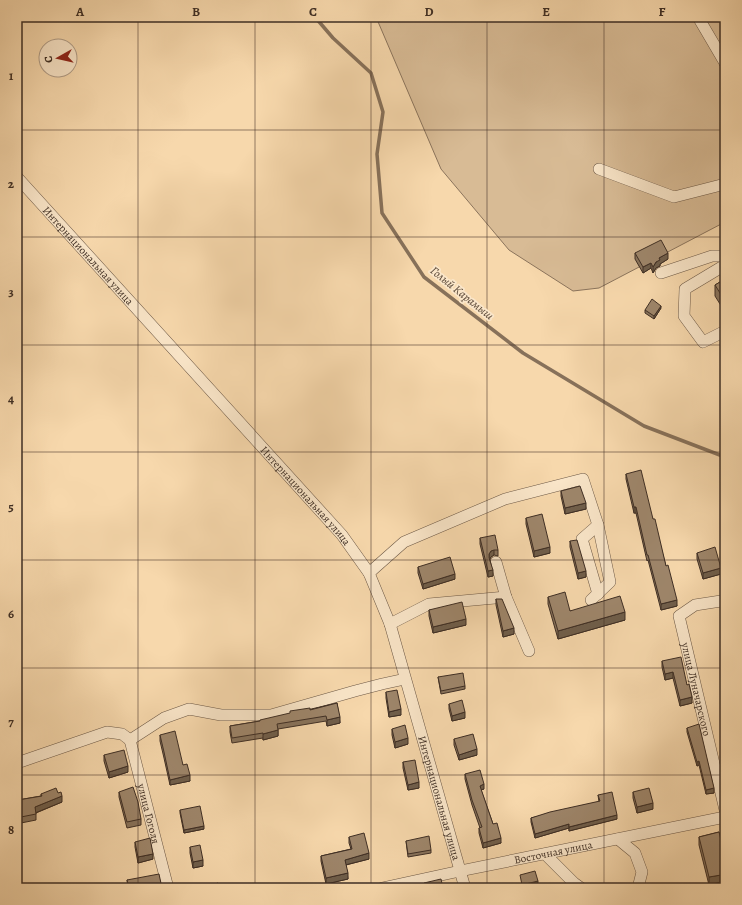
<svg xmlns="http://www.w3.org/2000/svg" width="742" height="905" viewBox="0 0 742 905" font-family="Alegreya,serif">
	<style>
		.green { fill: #d8bb95; stroke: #8b745c }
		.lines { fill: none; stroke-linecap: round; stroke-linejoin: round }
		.stream { stroke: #87715a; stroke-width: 3.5 }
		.minor-casing { stroke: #6c5846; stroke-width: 12 }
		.minor { stroke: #fae6c9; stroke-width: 11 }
		.wall { fill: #88735c; stroke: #3e2e24 }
		.shaded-wall { fill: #6f5e4b; stroke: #3e2e24 }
		.building { fill: #9e866b; stroke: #3e2e24 }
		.grid { fill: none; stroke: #3e2e24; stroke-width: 1; stroke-opacity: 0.55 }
		.labels { text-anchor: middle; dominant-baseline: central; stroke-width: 3.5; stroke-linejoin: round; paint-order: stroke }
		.street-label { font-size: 11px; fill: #3e2e24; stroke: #fae6c9 }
		.water-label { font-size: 12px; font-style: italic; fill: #5c4a3a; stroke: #fae6c9 }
		.neatline { fill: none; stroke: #3e2e24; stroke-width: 1.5 }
		.grid-label { font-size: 13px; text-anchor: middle; font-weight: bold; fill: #3e2e24 }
	</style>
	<rect width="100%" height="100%" fill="#f7d8ac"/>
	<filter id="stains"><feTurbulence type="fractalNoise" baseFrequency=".005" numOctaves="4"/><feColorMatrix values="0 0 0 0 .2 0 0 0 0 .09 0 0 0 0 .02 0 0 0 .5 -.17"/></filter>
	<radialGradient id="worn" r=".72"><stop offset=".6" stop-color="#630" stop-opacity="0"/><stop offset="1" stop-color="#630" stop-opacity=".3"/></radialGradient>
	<path class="green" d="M376 17H725V222L599 288 573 291 509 250 441 169Z"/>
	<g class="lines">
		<path class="stream" d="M315 17 333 38 371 73 383 112 377 154 382 213 424 277 523 353 644 426 725 457"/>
		<defs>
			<g id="minor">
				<path d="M698 17 725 63"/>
				<path d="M599 169 674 197 725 184"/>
				<path id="s1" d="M17 177 342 535 369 573 390 624 465 888"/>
				<path d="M725 265 685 289 684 316 703 342 725 331"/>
				<path d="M661 273 712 256H725"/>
				<path d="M496 562 506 597 529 651"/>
				<path d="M369 573 404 542 505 499 583 479 598 525 610 582 591 600"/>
				<path d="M598 594 582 539 598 525"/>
				<path id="s2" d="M721 601 695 605 679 616 725 810"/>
				<path d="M390 624 429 604 506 597"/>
				<path d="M130 740 164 718 189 709 221 715H271L355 691 382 684 405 679"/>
				<path id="s3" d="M130 740 168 888"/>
				<path d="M17 763 107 732 122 734 130 740"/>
				<path d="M618 839 635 853 642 872 638 888"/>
				<path d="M545 854 574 883 581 888"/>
				<path id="s4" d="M382 888 460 871 725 817"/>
			</g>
		</defs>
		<use href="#minor" class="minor-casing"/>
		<use href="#minor" class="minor"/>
	</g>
	<g class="wall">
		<path d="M635 253 668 259 660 264V266L656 268 653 273 651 268 643 273 635 259Z"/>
		<path d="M725 279V312L715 296V285Z"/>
		<path d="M661 308 654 319 645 313V310Z"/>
		<path d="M626 474 653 519 677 606 661 610 648 560 647 561 636 513H634L626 479Z"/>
		<path d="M561 491 586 509 565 514 561 496Z"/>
		<path d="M526 518 550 553 534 557 526 524Z"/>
		<path d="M480 538 498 550V556L494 555 491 557 490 559 493 576 488 577 480 544Z"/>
		<path d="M570 541 586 577 578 579 570 547Z"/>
		<path d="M697 553 721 574 703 579 697 559Z"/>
		<path d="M418 567 455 579 423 589 418 573Z"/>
		<path d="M548 597 570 611 625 620 558 639 548 604Z"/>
		<path d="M496 599 514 634 503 637 496 605Z"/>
		<path d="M429 610 466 625 433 633 429 616Z"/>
		<path d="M662 661 687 685 692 703 680 706 673 678 665 680 662 667Z"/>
		<path d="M438 677 465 686V689L441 694Z"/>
		<path d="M386 692 401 715 389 717 386 698Z"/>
		<path d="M337 703 340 723 327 726 326 721 278 729V736L263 740V738L232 743 230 732V726L260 721Z"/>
		<path d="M449 704 465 718 452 721 449 709Z"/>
		<path d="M687 728 714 793 706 794 699 765 697 766 687 732Z"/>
		<path d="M392 729 408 744 395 748 392 735Z"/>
		<path d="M160 735 183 765 190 781 170 785 164 758 160 741Z"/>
		<path d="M454 739 477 755 459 760 454 745Z"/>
		<path d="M104 755 128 772 109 778 104 761Z"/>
		<path d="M403 762 419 788 408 790 403 768Z"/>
		<path d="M465 774 484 789 481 790 493 824 501 843 483 848 479 833V828H480L472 805 465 779Z"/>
		<path d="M119 792 141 819V825L127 828 119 797Z"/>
		<path d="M633 792 653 809 637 813 633 798Z"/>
		<path d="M41 794 62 802 36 813V820L21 823 18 806V800L41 796Z"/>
		<path d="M598 795 617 819 569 831V828L535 838 531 822V818L599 802Z"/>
		<path d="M180 810 204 829 184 833 180 813Z"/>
		<path d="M719 832 725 888H722L721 882 709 885 699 845V837Z"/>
		<path d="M349 837 369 859 346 865 348 879 326 884 321 861V856L351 849 349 843Z"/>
		<path d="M406 841 431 850V853L408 857Z"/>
		<path d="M135 842 153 859 138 863 135 847Z"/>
		<path d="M190 847 203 866 193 868 190 853Z"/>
		<path d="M127 880 162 888H128Z"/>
	</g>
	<g class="shaded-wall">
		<path d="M668 253V259L660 264V266L656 268 653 273V267L659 258Z"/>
		<path d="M651 263V268L643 273V267Z"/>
		<path d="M661 306V308L654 319V316Z"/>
		<path d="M586 503V509L565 514V508Z"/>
		<rect x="634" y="507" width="2" height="6"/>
		<path d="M550 547V553L534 557V551Z"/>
		<path d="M494 550V555L491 557 489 560V554L491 551Z"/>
		<path d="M721 568V574L703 579V573Z"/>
		<path d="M493 570V576L488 577V571Z"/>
		<path d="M586 571V577L578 579V573Z"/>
		<path d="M455 574V579L423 589V584Z"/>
		<path d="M677 600V606L661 610V604Z"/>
		<path d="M625 612V620L558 639V631Z"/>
		<path d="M466 619V625L433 633V627Z"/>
		<path d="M514 628V634L503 637V631Z"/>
		<path d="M673 672V678L665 680V674Z"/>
		<path d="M692 697V703L680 706V700Z"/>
		<path d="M401 709V715L389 717V712Z"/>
		<path d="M465 712V718L452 721V716Z"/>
		<path d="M340 717V723L327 726V720Z"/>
		<path d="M278 730V736L263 740V734Z"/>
		<path d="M408 738V744L395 748V742Z"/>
		<path d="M477 749V755L459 760V755Z"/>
		<path d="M699 761V765L697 766V762Z"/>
		<path d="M128 766V772L109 778V772Z"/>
		<path d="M190 775V781L170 785V780Z"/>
		<path d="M419 782V788L408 790V785Z"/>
		<path d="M484 784V789L480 790V786Z"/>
		<path d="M714 788V793L706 794V790Z"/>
		<path d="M62 796V802L35 813V807Z"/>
		<path d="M653 803V809L637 813V807Z"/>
		<path d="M617 815V819L569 831V827Z"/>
		<path d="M569 824V828L535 838V834Z"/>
		<path d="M204 826V829L184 833V830Z"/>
		<path d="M501 838V843L483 848V843Z"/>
		<path d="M369 853V859L345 865V860Z"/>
		<path d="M153 854V859L138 863V857Z"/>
		<path d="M203 860V866L193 868V862Z"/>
		<path d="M348 873V879L326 884V878Z"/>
		<path d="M721 875V882L709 885V877Z"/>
		<path d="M538 881V883L522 888V885Z"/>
	</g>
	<g class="building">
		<path d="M661 240 668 253 659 258 660 260 656 262 653 267 651 263 643 267 635 253Z"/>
		<path d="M725 279V301L715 285Z"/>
		<path d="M652 299 661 306 654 316 645 310Z"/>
		<path d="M641 470 653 519H655L666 566 668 565 677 600 661 604 648 555H647L636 507H634L626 474Z"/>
		<path d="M580 486 586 503 565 508 561 491Z"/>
		<path d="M542 514 550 547 534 551 526 518Z"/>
		<path d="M495 535 498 550H494L491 551 489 554V558L493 570 488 571 480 538Z"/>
		<path d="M577 540 586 571 578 573 570 541Z"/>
		<path d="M715 547 721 568 703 573 697 553Z"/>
		<path d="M450 557 455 574 423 584 418 567Z"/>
		<path d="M565 592 570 611 620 596 625 612 558 631 548 597Z"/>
		<path d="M496 599H502L514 628 503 631Z"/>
		<path d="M462 602 466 619 433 627 429 610Z"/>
		<path d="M723 648H725V656Z"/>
		<path d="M681 657 687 685 689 684 692 697 680 700 673 672 665 674 662 661Z"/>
		<path d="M463 673 465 686 441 691 438 677Z"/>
		<path d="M397 690 401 709 389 712 386 692Z"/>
		<path d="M462 700 465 712 452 716 449 704Z"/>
		<path d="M337 703 340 717 327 720 326 716 277 724 278 730 263 734V733L232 738 230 726 260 721V720L290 713V711L310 708V710Z"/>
		<path d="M699 724 714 788 706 790 699 761 697 762 687 728Z"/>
		<path d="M405 725 408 738 395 742 392 729Z"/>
		<path d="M175 731 183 765 187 764 190 775 170 780 164 752 160 735Z"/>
		<path d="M473 734 477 749 459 755 454 739Z"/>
		<path d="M124 750 128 766 109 772 104 755Z"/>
		<path d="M415 760 419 782 408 785 403 762Z"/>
		<path d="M480 770 484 784 480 786 493 824 497 823 501 838 483 843 479 828 482 827 472 800 465 774Z"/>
		<path d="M133 787 138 802 141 819 127 822 119 792Z"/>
		<path d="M56 788 58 793 61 792 62 796 35 807 36 814 21 817 18 800 42 796 41 794Z"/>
		<path d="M649 788 653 803 637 807 633 792Z"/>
		<path d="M612 792 617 815 569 827V824L535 834 531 818 550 812 600 801 598 795Z"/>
		<path d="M200 806 204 826 184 830 180 810Z"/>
		<path d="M719 832 725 855V888H723L721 875 709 877 699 837Z"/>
		<path d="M364 833 369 853 345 860 348 873 326 878 321 856 352 849 349 837Z"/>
		<path d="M429 836 431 850 408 854 406 841Z"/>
		<path d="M150 838 153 854 138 857 135 842Z"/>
		<path d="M200 845 203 860 193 862 190 847Z"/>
		<path d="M535 871 538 881 522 885 520 875Z"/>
		<path d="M159 874 162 888H144L143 887 136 888H129L127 880Z"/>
		<path d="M441 879 443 888H425L424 883Z"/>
		<path d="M218 883 220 888H202Z"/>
	</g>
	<path class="grid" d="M138 17V888M255 17V888M371 17V888M487 17V888M604 17V888M17 130H725M17 237H725M17 345H725M17 452H725M17 560H725M17 668H725M17 775H725"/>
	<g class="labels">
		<g class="street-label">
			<text stroke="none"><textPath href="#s1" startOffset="106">Интернациональная улица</textPath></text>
			<text stroke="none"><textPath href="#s1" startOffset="430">Интернациональная улица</textPath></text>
			<text stroke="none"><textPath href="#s2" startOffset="121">улица Луначарского</textPath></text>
			<text stroke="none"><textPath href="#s1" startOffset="766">Интернациональная улица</textPath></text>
			<text stroke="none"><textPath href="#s3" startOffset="76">улица Гоголя</textPath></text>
			<text stroke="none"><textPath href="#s4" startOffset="175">Восточная улица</textPath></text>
		</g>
		<g class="water-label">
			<text transform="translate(462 293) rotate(39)">Голый Карамыш</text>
		</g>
	</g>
	<rect width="742" height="905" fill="none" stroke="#f7d8ac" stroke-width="44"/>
	<g transform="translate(58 58) rotate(262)"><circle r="19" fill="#fae6c9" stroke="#af9c87"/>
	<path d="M0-3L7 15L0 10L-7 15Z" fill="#8f2418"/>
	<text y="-6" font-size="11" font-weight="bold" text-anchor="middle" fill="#3e2e24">С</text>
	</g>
	<rect x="22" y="22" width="698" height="861" class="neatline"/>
	<g class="grid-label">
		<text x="80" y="16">A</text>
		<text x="196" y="16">B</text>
		<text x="313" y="16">C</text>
		<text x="429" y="16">D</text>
		<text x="546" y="16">E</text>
		<text x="662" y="16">F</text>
		<text x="11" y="80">1</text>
		<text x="11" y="188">2</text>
		<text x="11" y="296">3</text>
		<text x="11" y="403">4</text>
		<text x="11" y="511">5</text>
		<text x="11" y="618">6</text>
		<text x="11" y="726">7</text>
		<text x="11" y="834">8</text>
	</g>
	<rect width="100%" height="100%" filter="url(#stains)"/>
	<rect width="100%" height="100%" fill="url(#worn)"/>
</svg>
